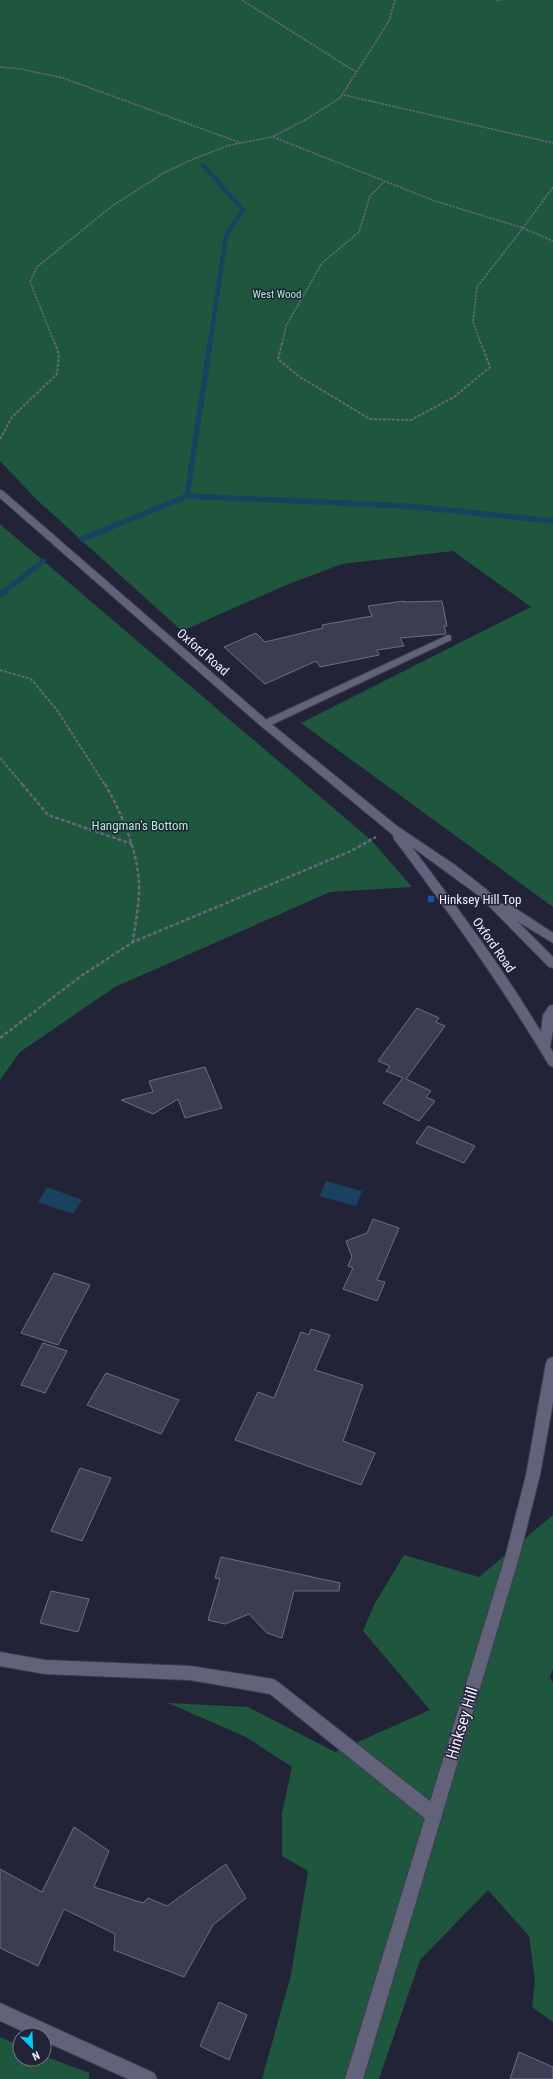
<svg xmlns="http://www.w3.org/2000/svg" width="553" height="2079" viewBox="0 0 553 2079" font-family="'Roboto Condensed',sans-serif">
	<style>
		.forest { fill: #1f563e }
		.water { fill: #194261 }
		.lines { fill: none; stroke-linecap: round; stroke-linejoin: round }
		.stream-far1 { stroke: #194261; stroke-width: 4.5 }
		.stream { stroke: #194261; stroke-width: 5.5 }
		.building { fill: #3c3c52; stroke: #6d6d86 }
		.service-casing { stroke: #3e3d50; stroke-width: 2 }
		.minor-casing { stroke: #3e3d50; stroke-width: 2 }
		.tertiary-casing { stroke: #3e3d50; stroke-width: 2 }
		.path-far2 { stroke: #67677a; stroke-width: 1.5; stroke-dasharray: 2.5 1; stroke-linecap: butt }
		.path-far1 { stroke: #67677a; stroke-width: 2; stroke-dasharray: 3 1.5; stroke-linecap: butt }
		.path { stroke: #67677a; stroke-width: 2.5; stroke-dasharray: 4 2; stroke-linecap: butt }
		.service { fill: #62627b; fill-rule: evenodd }
		.minor { fill: #62627b; fill-rule: evenodd }
		.tertiary { fill: #62627b; fill-rule: evenodd }
		.transit-dot { fill: #1a4fb4; stroke: #232338; stroke-width: 1.5 }
		.labels { text-anchor: middle; dominant-baseline: central; stroke-width: 3; stroke-linejoin: round; paint-order: stroke }
		.far-park-label { font-size: 11px; fill: #9ff3c9; stroke: #232338 }
		.street-label { font-size: 13px; fill: #eeeefd; stroke: #232338 }
		.park-label { font-size: 13px; fill: #9ff3c9; stroke: #232338 }
		.poi-label { font-size: 13px; fill: #eeeefd; stroke: #232338; text-anchor: start }
		.near-street-label { font-size: 16px; fill: #eeeefd; stroke: #232338 }
	</style>
	<rect width="100%" height="100%" fill="#232338"/>
	<g class="forest">
		<path d="M0 0H553V907L301 723 531 607 453 551 342 564 286 585 182 631 37 500 0 461Z"/>
		<path d="M0 524 371 840 412 887 330 892 115 987 20 1052 0 1080Z"/>
		<path d="M553 1515V1669L550 1677 553 1683V2022L532 2007 535 1981 529 1936 488 1890 420 1960 379 2079H262L291 1975 308 1871 282 1856V1813L292 1767 246 1737 168 1703 248 1707 335 1752 430 1710 363 1631 374 1605 404 1555 479 1577Z"/>
		<path d="M0 2037 20 2046V2059H44V2056L89 2073V2079H0Z"/>
	</g>
	<g class="water">
		<path d="M326 1181 362 1191 356 1206 320 1196Z"/>
		<path d="M47 1187 82 1200 73 1214 38 1202Z"/>
	</g>
	<g class="lines">
		<path class="stream-far1" d="M203 165 243 210 226 235 210 344"/>
		<g class="stream">
			<path d="M187 496 407 506 553 521"/>
			<path d="M82 539 187 496 210 343"/>
			<path d="M0 595 43 561"/>
		</g>
	</g>
	<g class="building">
		<path d="M404 601V602L442 601 447 626H444L446 634 400 638 404 646 377 650 379 655 320 667 316 661 265 684 224 647 256 633 265 642 323 628 322 625 372 616 368 606Z"/>
		<path d="M417 1008 439 1018 436 1022 445 1026 406 1079 431 1091 426 1097 435 1101 419 1121 383 1103 403 1078 386 1071 390 1066 378 1061Z"/>
		<path d="M205 1067 222 1108 185 1118 178 1099 153 1114 121 1100 153 1092 149 1081Z"/>
		<path d="M428 1126 475 1146 464 1163 416 1143Z"/>
		<path d="M373 1219 399 1228 377 1280 385 1282 377 1301 343 1289 353 1268 348 1266 352 1257 346 1241 367 1233Z"/>
		<path d="M54 1273 90 1285 58 1345 21 1333Z"/>
		<path d="M311 1329 330 1335 315 1370 363 1385 343 1441 375 1453 361 1485 235 1440 258 1392 274 1398 301 1332 309 1335Z"/>
		<path d="M43 1343 67 1351 45 1393 21 1385Z"/>
		<path d="M106 1373 179 1400 161 1434 87 1405Z"/>
		<path d="M80 1468 111 1478 82 1541 51 1531Z"/>
		<path d="M221 1557 340 1583 339 1591H294L282 1638 267 1633 249 1614 225 1624 208 1620 220 1579 215 1578Z"/>
		<path d="M51 1591 89 1599 78 1632 40 1623Z"/>
		<path d="M74 1827 109 1851 94 1887 143 1903 148 1898 167 1906 226 1864 246 1898 213 1925 184 1977 114 1950 115 1934 64 1909 38 1966 0 1948V1869L42 1892Z"/>
		<path d="M219 2002 247 2015 229 2060 200 2046Z"/>
		<path d="M519 2052 553 2067V2079H510Z"/>
	</g>
	<g class="lines">
		<defs>
			<g id="service">
				<path d="M448 635 451 636V640L269 726 265 727 260 724 261 722Z"/>
				<path d="M0 1652 45 1660 190 1666 273 1679 278 1682 440 1809 442 1815 440 1821 434 1823 428 1821 270 1694 190 1680 45 1674 0 1666Z"/>
			</g>
			<path id="minor" d="M0 2003 154 2073 157 2079H128L44 2041V2035H31L0 2021Z"/>
			<g id="tertiary">
				<path d="M0 490 3 491 269 722 397 826 455 865 486 889 501 904H509L553 933V943L517 921 553 957V968L549 967 478 895 412 847C457 907 502 967 541 1032L543 1015 549 1006 553 1005V1030L550 1047 553 1052V1067L549 1065C502 986 449 912 394 839L393 835 261 726 0 498Z"/>
				<path d="M553 1357V1402L540 1475 520 1554 363 2079H345L506 1554 526 1475 546 1363 548 1359Z"/>
			</g>
		</defs>
		<use href="#service" class="service-casing"/>
		<use href="#minor" class="minor-casing"/>
		<use href="#tertiary" class="tertiary-casing"/>
		<g class="path-far2">
			<path d="M242 0 356 72"/>
			<path d="M496 0H502"/>
			<path d="M0 67 21 69 63 78 241 143"/>
			<path d="M344 95 553 143"/>
			<path d="M273 137 435 201 523 228 553 187"/>
			<path d="M55 344 30 282 37 267 112 206 164 173 193 159 230 145 272 137 305 120 340 98 389 21 395 0"/>
			<path d="M282 344 286 326 322 263 359 232 370 196 384 182"/>
			<path d="M481 344 473 322 477 287 523 228 553 241"/>
		</g>
		<g class="path-far1">
			<path d="M282 343 278 359 300 377 370 419 411 420 454 397 490 367 481 343"/>
			<path d="M0 439 12 417 57 374 59 355 55 343"/>
			<path d="M0 670 31 679 57 710 105 785"/>
			<path d="M0 758 23 785"/>
		</g>
		<g class="path">
			<path d="M22 784 48 815 132 844"/>
			<path d="M105 784C122 814 137 849 139 883 140 902 135 923 133 942"/>
			<path d="M0 1038 81 976 133 942 351 851 376 837"/>
		</g>
		<use href="#service" class="service"/>
		<use href="#minor" class="minor"/>
		<use href="#tertiary" class="tertiary"/>
	</g>
	<rect class="transit-dot" x="427" y="895" width="8" height="8" rx="2"/>
	<g class="labels">
		<g class="far-park-label">
			<text x="277" y="294">West Wood</text>
		</g>
		<g class="street-label">
			<text transform="translate(203 652) rotate(41)">Oxford Road</text>
			<text transform="translate(494 945) rotate(55)">Oxford Road</text>
		</g>
		<g class="park-label">
			<text x="140" y="825">Hangman's Bottom</text>
		</g>
		<g class="poi-label">
			<text x="439" y="899">Hinksey Hill Top</text>
		</g>
		<g class="near-street-label">
			<text transform="translate(462 1723) rotate(-73)">Hinksey Hill</text>
		</g>
	</g>
	<g transform="translate(32 2047) rotate(156)"><circle r="19" fill="#232338" stroke="#747487"/>
	<path d="M0-3L7 15L0 10L-7 15Z" fill="#02cbf9"/>
	<text y="-6" font-size="11" font-weight="bold" text-anchor="middle" fill="#eeeefd">N</text>
	</g>
</svg>
